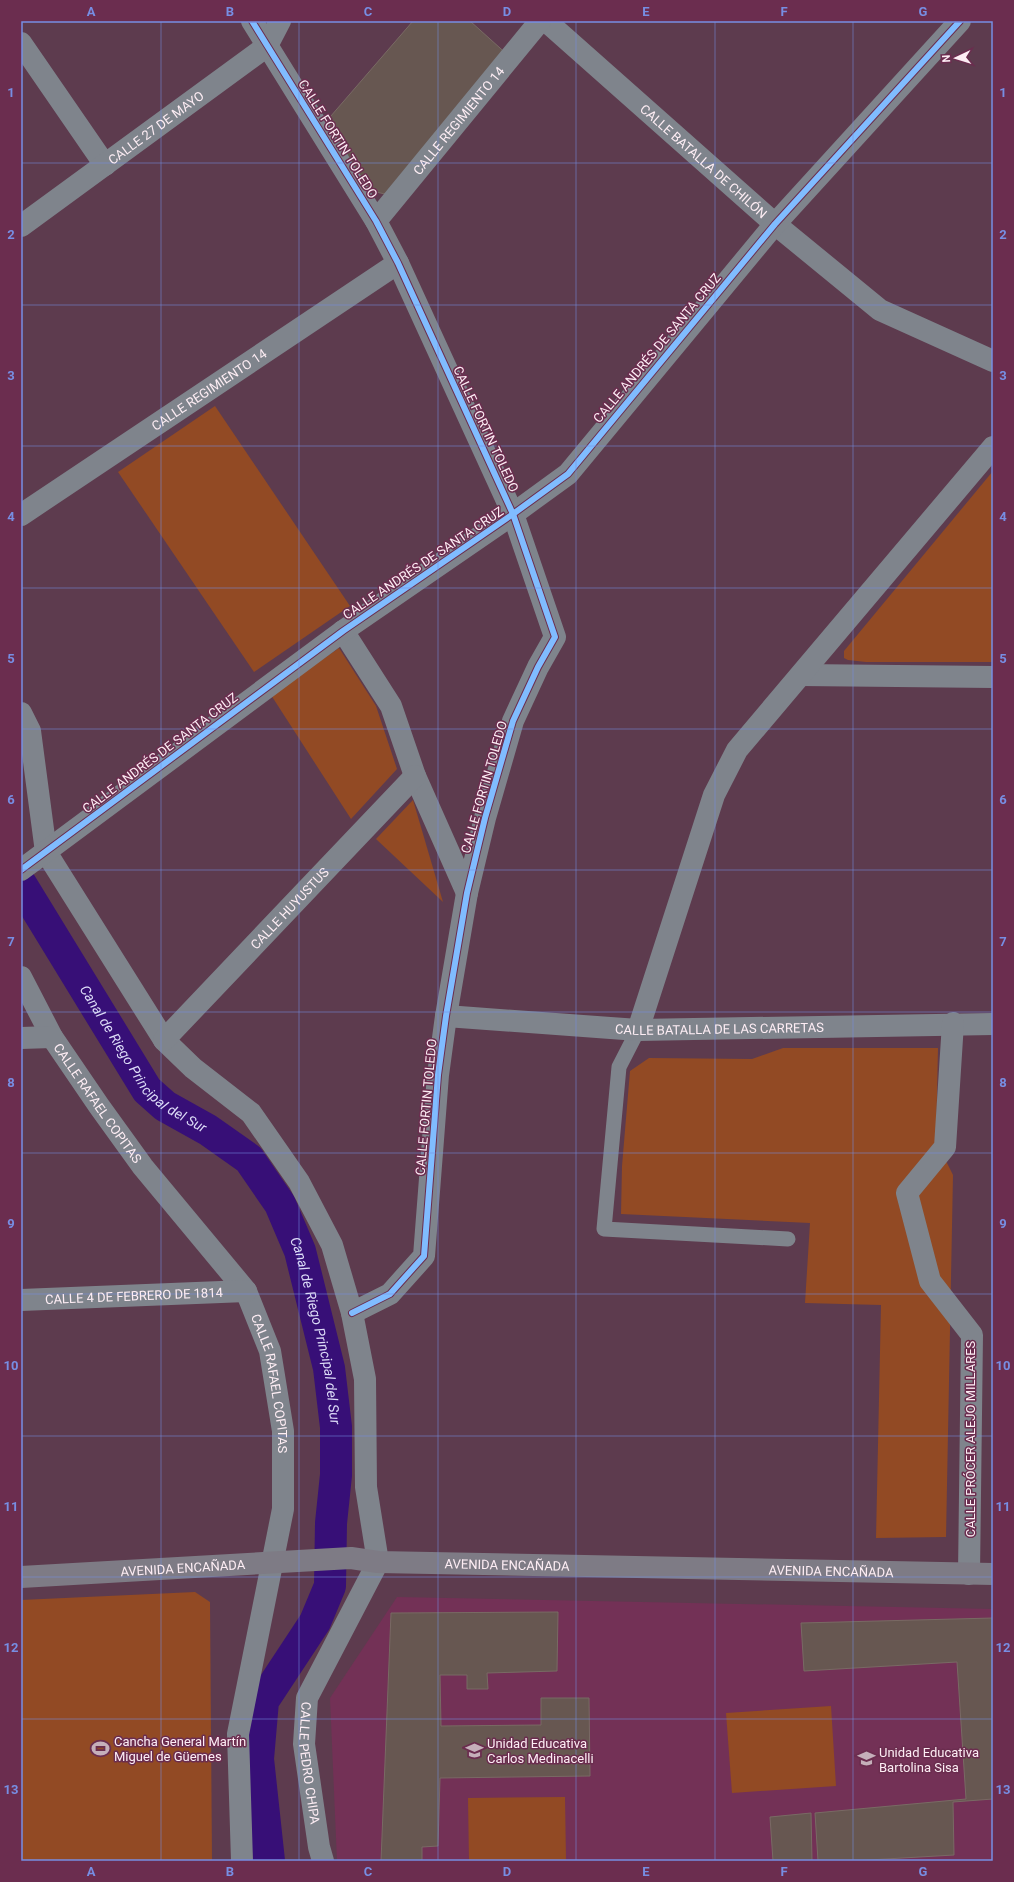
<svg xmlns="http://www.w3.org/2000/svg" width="1014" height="1882" viewBox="0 0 1014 1882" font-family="Roboto,sans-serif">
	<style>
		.built { fill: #733156 }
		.green { fill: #924a24 }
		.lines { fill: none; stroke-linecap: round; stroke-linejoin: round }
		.canal { stroke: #370f77; stroke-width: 32 }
		.building { fill: #675751; stroke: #796a64 }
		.service { stroke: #7f848c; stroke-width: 15 }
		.minor { stroke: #7f848c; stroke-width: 22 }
		.secondary { stroke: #7e7b85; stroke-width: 22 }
		.cycleway-casing { stroke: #6b2d4f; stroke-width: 8 }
		.cycleway { stroke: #80bcff; stroke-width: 6 }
		.grid { fill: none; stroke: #778ee3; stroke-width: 1; stroke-opacity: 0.55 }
		.labels { text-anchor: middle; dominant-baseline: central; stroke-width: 3; stroke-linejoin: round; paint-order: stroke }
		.street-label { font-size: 13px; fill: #fdedf4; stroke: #6b2d4f }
		.poi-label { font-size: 13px; fill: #fdedf4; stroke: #6b2d4f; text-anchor: start }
		.water-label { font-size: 14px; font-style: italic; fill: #dcdbf7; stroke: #6b2d4f }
		.neatline { fill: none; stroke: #778ee3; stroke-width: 1.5 }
		.grid-label { font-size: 13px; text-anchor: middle; font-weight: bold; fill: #778ee3 }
	</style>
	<rect width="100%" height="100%" fill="#5d3b4e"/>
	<path class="built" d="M397 1597 993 1609V1861H337L330 1698Z"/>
	<g class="green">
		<path d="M215 406 350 606 254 672 118 472Z"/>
		<path d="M993 471V662H866L848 660 844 658V651Z"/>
		<path d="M339 648 376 706 397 769 351 819 271 695Z"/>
		<path d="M413 800 443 902 376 839Z"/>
		<path d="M783 1048H938L936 1141 953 1175 946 1537 876 1538 881 1305 805 1303 810 1223 621 1214 622 1166 630 1071 649 1058 752 1059Z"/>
		<path d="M195 1592 210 1602 212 1861H21V1600Z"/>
		<path d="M831 1706 836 1786 732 1793 726 1713Z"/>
		<path d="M565 1797 566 1861H469L468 1798Z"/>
	</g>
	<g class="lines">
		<path class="canal" id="s1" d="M21 884 147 1090 165 1106 208 1130 249 1159 280 1204 300 1251 329 1368 336 1427V1475L331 1523 330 1586 315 1622 263 1701 258 1759 269 1861"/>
	</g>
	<g class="building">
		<path d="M413 21H470L510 57 385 194 376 192 369 188 324 124Z"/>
		<path d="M558 1612 557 1671 487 1673 488 1689H467V1675H440L441 1726 541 1725V1698H589L590 1776 440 1778 438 1846 422 1847V1861H381L391 1613Z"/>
		<path d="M993 1618V1799L953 1802 954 1855 851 1861H818L815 1813 966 1799 957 1662 804 1671 801 1623Z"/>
		<path d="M811 1813 812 1861H773L770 1817Z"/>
	</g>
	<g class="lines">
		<path class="service" d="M638 1030 619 1067 604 1229 788 1239"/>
		<g class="minor">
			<path d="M252 21 376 221 398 263 513 514 555 637 538 667 513 721 485 818 467 893 446 1016 438 1075 424 1256 390 1294 352 1313"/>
			<path id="s2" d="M546 21 775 224 880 310 993 361"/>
			<path d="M21 43 105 165"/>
			<path id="s3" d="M376 221 540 21"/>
			<path id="s4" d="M21 226 267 46 280 21"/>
			<path id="s5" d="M21 515 398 263"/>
			<path d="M343 631 391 706 415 776 467 893"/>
			<path d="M801 675 993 677"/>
			<path id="s6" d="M21 713 30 731 46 852 164 1040 193 1068 251 1113 299 1182 332 1245 352 1313 365 1379 366 1487 378 1562 307 1698 304 1744 319 1847 323 1861"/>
			<path d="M21 870 343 631 513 514 568 474 775 224 960 21"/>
			<path id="s7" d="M21 977 52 1037 99 1106 143 1167 246 1291 270 1351 283 1431V1509L238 1734 242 1861"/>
			<path id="s8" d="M446 1016 638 1030 993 1024"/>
			<path d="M953 1023 945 1147 907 1193 930 1281 972 1335 969 1574"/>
			<path d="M638 1030 714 795 737 750 993 447"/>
			<path d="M21 1038 52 1037"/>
			<path id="s9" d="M164 1040 415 776"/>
			<path id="s10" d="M21 1300 246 1291"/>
		</g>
		<path class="secondary" id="s11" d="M21 1577 351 1558 378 1562 993 1574"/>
		<defs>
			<g id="cycleway">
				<path d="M252 21 376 221 398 263 513 514 555 637 538 667 513 721 485 818 467 893 446 1016 438 1075 424 1256 390 1294 352 1313"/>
				<path d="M21 870 343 631 513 514 568 474 775 224 960 21"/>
			</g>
		</defs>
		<use href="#cycleway" class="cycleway-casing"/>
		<use href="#cycleway" class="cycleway"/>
	</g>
	<path class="grid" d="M161 21V1861M299 21V1861M438 21V1861M576 21V1861M715 21V1861M853 21V1861M21 163H993M21 305H993M21 446H993M21 588H993M21 729H993M21 870H993M21 1012H993M21 1153H993M21 1294H993M21 1436H993M21 1577H993M21 1719H993"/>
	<defs>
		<symbol id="stadium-bare" viewBox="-9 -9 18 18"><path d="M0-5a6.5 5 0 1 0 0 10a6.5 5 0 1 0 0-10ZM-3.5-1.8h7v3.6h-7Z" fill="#c5afba" stroke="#6b2d4f" stroke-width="2.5" paint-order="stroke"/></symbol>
		<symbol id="school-bare" viewBox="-9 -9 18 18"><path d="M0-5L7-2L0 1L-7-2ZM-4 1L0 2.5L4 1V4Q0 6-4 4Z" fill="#c5afba" stroke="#6b2d4f" stroke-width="2.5" paint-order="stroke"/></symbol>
	</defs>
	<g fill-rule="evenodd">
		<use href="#stadium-bare" x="88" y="1736" width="25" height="25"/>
		<use href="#school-bare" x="462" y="1738" width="25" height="25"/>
		<use href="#school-bare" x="854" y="1746" width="25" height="25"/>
	</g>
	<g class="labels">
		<g class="street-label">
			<text stroke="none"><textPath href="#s3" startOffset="130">CALLE REGIMIENTO 14</textPath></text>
			<text stroke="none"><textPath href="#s4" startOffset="167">CALLE 27 DE MAYO</textPath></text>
			<text transform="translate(338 139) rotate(58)">CALLE FORTIN TOLEDO</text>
			<text stroke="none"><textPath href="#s2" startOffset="211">CALLE BATALLA DE CHILÓN</textPath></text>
			<text transform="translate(657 348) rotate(-50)">CALLE ANDRÉS DE SANTA CRUZ</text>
			<text stroke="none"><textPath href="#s5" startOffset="226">CALLE REGIMIENTO 14</textPath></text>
			<text transform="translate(486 429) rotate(65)">CALLE FORTIN TOLEDO</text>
			<text transform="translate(423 563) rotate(-34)">CALLE ANDRÉS DE SANTA CRUZ</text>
			<text transform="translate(160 753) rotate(-37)">CALLE ANDRÉS DE SANTA CRUZ</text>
			<text transform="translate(484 787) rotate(-74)">CALLE FORTIN TOLEDO</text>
			<text stroke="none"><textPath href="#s9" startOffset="182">CALLE HUYUSTUS</textPath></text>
			<text stroke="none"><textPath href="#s8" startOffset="274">CALLE BATALLA DE LAS CARRETAS</textPath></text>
			<text stroke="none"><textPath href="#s7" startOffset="148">CALLE RAFAEL COPITAS</textPath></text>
			<text transform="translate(426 1107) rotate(-85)">CALLE FORTIN TOLEDO</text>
			<text stroke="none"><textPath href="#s10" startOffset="113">CALLE 4 DE FEBRERO DE 1814</textPath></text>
			<text stroke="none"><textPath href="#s7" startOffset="484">CALLE RAFAEL COPITAS</textPath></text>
			<text transform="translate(970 1439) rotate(-90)">CALLE PRÓCER ALEJO MILLARES</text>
			<text stroke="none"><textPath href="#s11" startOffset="487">AVENIDA ENCAÑADA</textPath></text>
			<text stroke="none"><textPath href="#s11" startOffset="162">AVENIDA ENCAÑADA</textPath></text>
			<text stroke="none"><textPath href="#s11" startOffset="811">AVENIDA ENCAÑADA</textPath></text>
			<text stroke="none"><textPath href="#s6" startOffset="1174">CALLE PEDRO CHIPA</textPath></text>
		</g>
		<g class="poi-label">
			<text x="114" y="1741">Cancha General Martín<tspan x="114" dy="15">Miguel de Güemes</tspan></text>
			<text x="487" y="1743">Unidad Educativa<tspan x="487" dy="15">Carlos Medinacelli</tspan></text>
			<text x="879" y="1752">Unidad Educativa<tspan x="879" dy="15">Bartolina Sisa</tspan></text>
		</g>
		<g class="water-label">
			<text stroke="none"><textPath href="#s1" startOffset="216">Canal de Riego Principal del Sur</textPath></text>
			<text stroke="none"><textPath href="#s1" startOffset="552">Canal de Riego Principal del Sur</textPath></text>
		</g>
	</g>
	<rect width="1014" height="1882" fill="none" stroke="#6b2d4f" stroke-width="44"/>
	<g transform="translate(956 58) rotate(266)" stroke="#6b2d4f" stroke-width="3" paint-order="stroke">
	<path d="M0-3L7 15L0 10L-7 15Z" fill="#fdedf4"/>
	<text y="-6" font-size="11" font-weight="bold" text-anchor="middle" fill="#fdedf4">N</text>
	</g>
	<rect x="22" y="22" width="970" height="1838" class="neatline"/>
	<g class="grid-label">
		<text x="91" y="16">A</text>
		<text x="230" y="16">B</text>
		<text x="368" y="16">C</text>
		<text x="507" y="16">D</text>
		<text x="646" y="16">E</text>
		<text x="784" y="16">F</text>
		<text x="923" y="16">G</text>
		<text x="11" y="97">1</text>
		<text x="1003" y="97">1</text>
		<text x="11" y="239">2</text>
		<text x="1003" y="239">2</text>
		<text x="11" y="380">3</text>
		<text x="1003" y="380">3</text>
		<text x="11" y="521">4</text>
		<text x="1003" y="521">4</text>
		<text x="11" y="663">5</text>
		<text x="1003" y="663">5</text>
		<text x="11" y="804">6</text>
		<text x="1003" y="804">6</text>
		<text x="11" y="946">7</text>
		<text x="1003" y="946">7</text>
		<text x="11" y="1087">8</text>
		<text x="1003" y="1087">8</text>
		<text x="11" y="1228">9</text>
		<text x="1003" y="1228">9</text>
		<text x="11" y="1370">10</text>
		<text x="1003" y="1370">10</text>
		<text x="11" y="1511">11</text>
		<text x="1003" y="1511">11</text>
		<text x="11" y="1652">12</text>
		<text x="1003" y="1652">12</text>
		<text x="11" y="1794">13</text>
		<text x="1003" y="1794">13</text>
		<text x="91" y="1876">A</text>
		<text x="230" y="1876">B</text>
		<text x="368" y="1876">C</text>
		<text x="507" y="1876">D</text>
		<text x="646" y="1876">E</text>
		<text x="784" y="1876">F</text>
		<text x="923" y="1876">G</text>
	</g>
</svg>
